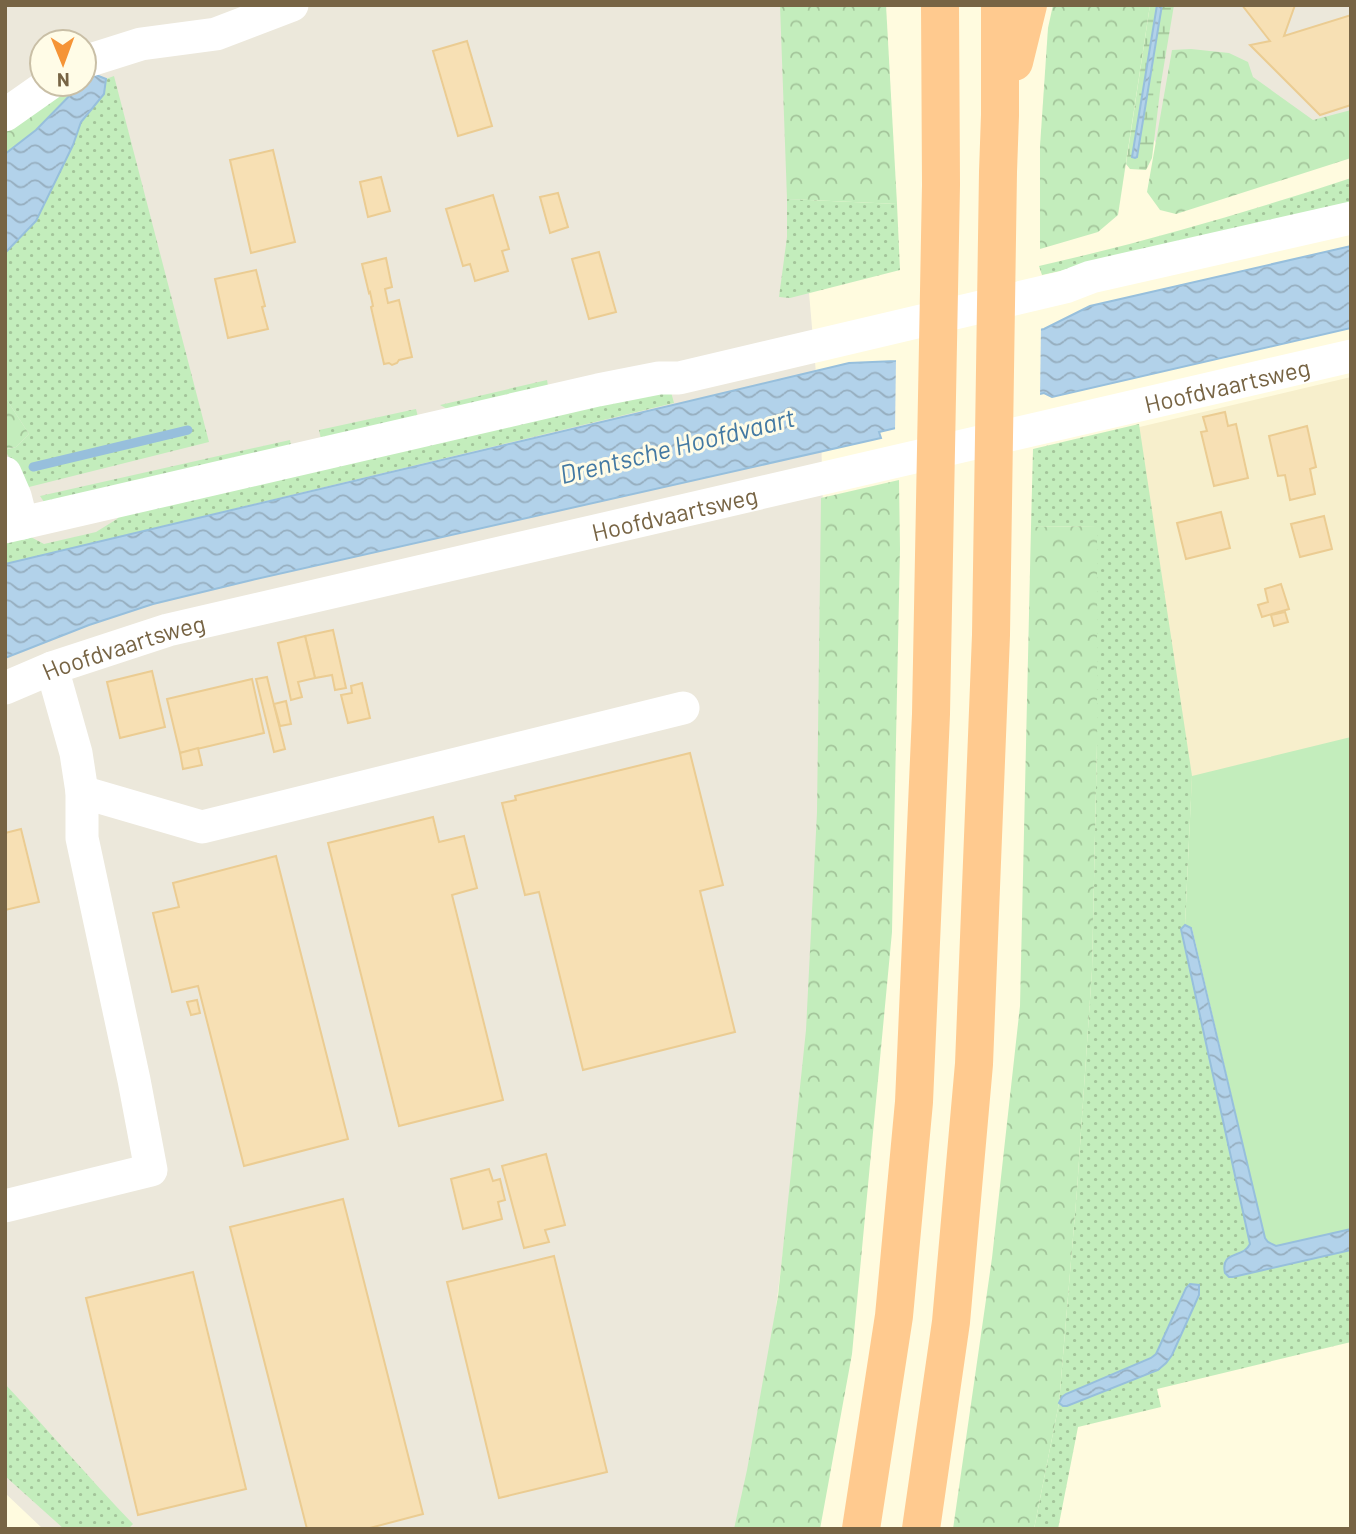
<svg xmlns="http://www.w3.org/2000/svg" width="1356" height="1534" viewBox="0 0 1356 1534" font-family="Barlow,sans-serif">
	<style>
		.residential { fill: #f7efcc }
		.industrial { fill: #ece8db; fill-rule: evenodd }
		.grass { fill: url(#grass-dots); fill-rule: evenodd }
		.forest { fill: url(#forest-crowns) }
		.wetland { fill: url(#wetland-marsh) }
		.park { fill: #c3edbc }
		.water { fill: url(#water-waves); stroke: #97bfdc; stroke-width: 2 }
		.pier { fill: #fffbdf }
		.lines { fill: none; stroke-linecap: round; stroke-linejoin: round }
		.stream { stroke: #97bfdc; stroke-width: 9 }
		.building { fill: #f7e0b4; stroke: #ebcc92; stroke-width: 2 }
		.minor { stroke: #fff; stroke-width: 33 }
		.highway { stroke: #ffca8f; stroke-width: 38 }
		.labels { text-anchor: middle; dominant-baseline: central; stroke-width: 6; stroke-linejoin: round; paint-order: stroke }
		.street-label { font-size: 24px; fill: #776444; stroke: #fffce7 }
		.water-label { font-size: 26px; font-style: italic; fill: #4379a3; stroke: #fffce7 }
	</style>
	<defs>
		<pattern id="grass-dots" width="8" height="8" patternUnits="userSpaceOnUse" patternTransform="scale(1.75)"><rect width="8" height="8" fill="#c3edbc"/><path d="M2 2h.1M6 6h.1" fill="none" stroke="#a3c49a" stroke-width="1.8" stroke-linecap="round"/></pattern>
		<pattern id="forest-crowns" width="20" height="18" patternUnits="userSpaceOnUse" patternTransform="scale(1.75)"><rect width="20" height="18" fill="#c3edbc"/><path d="M2 6a3 3 0 1 1 6 0M12 15a3 3 0 1 1 6 0" fill="none" stroke="#a3c49a"/></pattern>
		<pattern id="wetland-marsh" width="20" height="14" patternUnits="userSpaceOnUse" patternTransform="scale(1.75)"><rect width="20" height="14" fill="#c3edbc"/><path d="M1 5h8M5 5V1M11 12h8M15 12V8" fill="none" stroke="#a3c49a"/></pattern>
		<pattern id="water-waves" width="16" height="10" patternUnits="userSpaceOnUse" patternTransform="scale(1.75)"><rect width="16" height="10" fill="#b2d2ea"/><path d="M0 5q4-4 8 0t8 0" fill="none" stroke="#96aebf"/></pattern>
	</defs>
	<rect width="100%" height="100%" fill="#fffbdf"/>
	<path class="residential" d="M1351 377V761L1177 805 1080 441Z"/>
	<g class="industrial">
		<path d="M5 5H784L821 431 832 864 748 1529H43L5 1493ZM42 42H84V84H42Z"/>
		<path d="M1173 5H1351V141L1184 188 1149 132Z"/>
	</g>
	<g class="grass">
		<path d="M114 76 209 442 25 488 5 450 16 447 29 434 5 397V253L36 221 73 145 81 122 104 94 106 79Z"/>
		<path d="M1351 178V207L1042 275 1039 266C1145 242 1248 212 1351 178Z"/>
		<path d="M787 199 897 204 900 270 790 298 779 297 787 237Z"/>
		<path d="M547 380 548 386 449 410 440 405Z"/>
		<path d="M647 390 671 392 674 403 5 564V538L25 534 44 544 96 532 117 519 128 506Z"/>
		<path d="M416 409 418 417 321 439 319 430Z"/>
		<path d="M1139 424 1192 776 1185 925 1181 930 1250 1244C1247 1252 1242 1253 1234 1255L1233 1277 1351 1250V1342L1157 1389 1161 1407 1078 1427 1058 1529H1034L1059 1403 1077 1190 1092 970 1097 743V526L1031 527 1033 449ZM1186 1288 1199 1295 1172 1355 1166 1363 1158 1370 1063 1406 1066 1394 1151 1358 1156 1354Z"/>
		<path d="M290 440 291 446 44 502 40 496Z"/>
		<path d="M5 1384C48 1430 89 1478 133 1524L128 1529H64L5 1476Z"/>
	</g>
	<g class="forest">
		<path d="M780 5H886L897 204 787 199Z"/>
		<path d="M1053 5H1150L1118 215 1098 232 1040 249V146L1048 28Z"/>
		<path d="M1191 49 1229 53 1248 62 1253 77 1313 120 1351 110V158L1176 214 1160 210 1147 192 1172 50Z"/>
		<path d="M62 84H81L36 130 5 154V127Z"/>
		<path d="M5 397 29 434 16 447 5 449Z"/>
		<path d="M899 480 900 549 892 932 852 1354 820 1529H734L747 1470 778 1296 806 1030 817 812 821 498Z"/>
		<path d="M1097 526V743L1092 970 1077 1190 1059 1403 1034 1529H953L992 1258 1020 1006 1031 527Z"/>
	</g>
	<path class="wetland" d="M1150 5H1157L1132 157 1135 158 1137 157 1162 5H1174L1161 83 1152 158 1146 170 1130 169 1126 164Z"/>
	<path class="park" d="M1351 737V1229L1276 1246 1268 1242 1265 1238 1192 928 1185 925 1192 776Z"/>
	<g class="water">
		<path d="M1157 5H1162L1137 157 1135 158 1132 157Z"/>
		<path d="M96 75 106 79 104 94 81 122 73 145 36 221 5 253V154L36 130 81 84H84V82Z"/>
		<path d="M1351 246V328L1052 397 1044 393 879 432 881 438 252 580 153 604 89 625 5 658V564L849 363 896 361 1044 329 1090 306Z"/>
		<path d="M1185 925 1191 928 1265 1238 1268 1242 1276 1246 1351 1229V1250L1233 1277H1229L1225 1273C1220 1250 1243 1259 1250 1244L1181 929Z"/>
		<path d="M1190 1284 1199 1285V1295L1172 1355 1166 1363 1158 1370 1067 1406H1063L1059 1403 1062 1397 1066 1394 1151 1358 1156 1354 1186 1288Z"/>
	</g>
	<path class="pier" d="M1041 326 1040 398 895 432 896 358Z"/>
	<g class="lines">
		<path class="stream" d="M33 467 188 430"/>
	</g>
	<g class="building">
		<path d="M1242 5H1295L1284 36 1351 15V105L1320 115 1250 45 1270 41Z"/>
		<path d="M467 41 492 126 458 136 433 51Z"/>
		<path d="M273 150 295 242 251 253 230 160Z"/>
		<path d="M381 177 390 211 368 217 360 182Z"/>
		<path d="M558 193 568 227 550 233 540 197Z"/>
		<path d="M493 195 509 249 502 251 508 271 475 281 470 264 463 266 446 209Z"/>
		<path d="M599 252 616 312 589 319 572 259Z"/>
		<path d="M386 258 392 287 385 289 388 303 399 300 412 357 399 360 397 363 392 365 389 363 384 364 371 307 373 306 370 292 369 293 362 264Z"/>
		<path d="M256 270 265 306 262 307 268 329 228 338 215 279Z"/>
		<path d="M1225 412 1228 426 1236 424 1248 478 1214 486 1201 432 1207 431 1203 417Z"/>
		<path d="M1307 426 1316 467 1310 469 1315 494 1290 500 1285 475 1278 476 1269 436Z"/>
		<path d="M1221 512 1230 548 1186 559 1177 523Z"/>
		<path d="M1324 516 1332 549 1300 557 1291 524Z"/>
		<path d="M1281 584 1289 609 1262 617 1258 605 1268 602 1265 589Z"/>
		<path d="M1285 612 1288 622 1274 626 1271 615Z"/>
		<path d="M333 630 346 688 335 690 332 675 315 678 305 636Z"/>
		<path d="M305 636 315 678 298 682 302 697 291 700 278 643Z"/>
		<path d="M152 671 165 727 120 738 107 682Z"/>
		<path d="M267 677 285 749 274 752 256 679Z"/>
		<path d="M252 679 264 733 180 753 167 699Z"/>
		<path d="M362 683 370 718 348 723 341 695 352 693 351 686Z"/>
		<path d="M286 701 291 724 280 726 274 704Z"/>
		<path d="M198 748 202 765 183 769 180 753Z"/>
		<path d="M690 753 723 885 700 891 735 1032 583 1070 539 892 525 895 502 803 516 800 515 796Z"/>
		<path d="M433 817 439 842 464 836 477 888 452 895 503 1100 399 1126 328 843Z"/>
		<path d="M21 829 39 902 5 910V833Z"/>
		<path d="M276 856 348 1139 244 1166 198 986 172 992 153 913 179 907 173 883Z"/>
		<path d="M197 1000 200 1013 191 1015 187 1002Z"/>
		<path d="M546 1154 565 1225 545 1230 549 1242 524 1248 502 1166Z"/>
		<path d="M489 1169 493 1181 500 1179 505 1200 498 1202 502 1219 463 1229 451 1179Z"/>
		<path d="M343 1199 423 1514 366 1529H307L230 1227Z"/>
		<path d="M554 1256 607 1472 499 1498 447 1282Z"/>
		<path d="M193 1272 246 1489 138 1515 86 1298Z"/>
	</g>
	<g class="lines">
		<g class="minor">
			<path d="M84 62 141 44 216 34 292 5"/>
			<path d="M5 115 49 84"/>
			<path d="M5 473 15 496 22 523"/>
			<path d="M5 527 598 390 659 378H679L1065 287 1091 277 1351 218"/>
			<path id="s1" d="M5 688 52 668 168 630 1351 356"/>
			<path d="M82 792 202 827 683 708"/>
			<path d="M5 1206 151 1170 134 1080 82 838V792L76 753 52 668"/>
		</g>
		<g class="highway">
			<path d="M1014 62 1028 5"/>
			<path d="M861 1529 894 1316 914 1102 931 714 941 185 940 5"/>
			<path d="M921 1529 951 1322 974 1064 991 635 998 172 1000 115V5"/>
		</g>
	</g>
	<g class="labels">
		<g class="street-label">
			<text stroke="none"><textPath href="#s1" startOffset="1260">Hoofdvaartsweg</textPath></text>
			<text stroke="none"><textPath href="#s1" startOffset="693">Hoofdvaartsweg</textPath></text>
			<text stroke="none"><textPath href="#s1" startOffset="126">Hoofdvaartsweg</textPath></text>
		</g>
		<g class="water-label">
			<text transform="translate(677 445) rotate(-14)">Drentsche Hoofdvaart</text>
		</g>
	</g>
	<rect width="1356" height="1534" fill="none" stroke="#776444" stroke-width="14"/>
	<g transform="translate(63 63) rotate(179)"><circle r="33" fill="#fffce7" stroke="#c9bfa6" stroke-width="2"/>
	<path d="M0-5L12 26L0 18L-12 26Z" fill="#f59437"/>
	<text y="-10" font-size="19" font-weight="bold" text-anchor="middle" fill="#776444">N</text>
	</g>
</svg>
